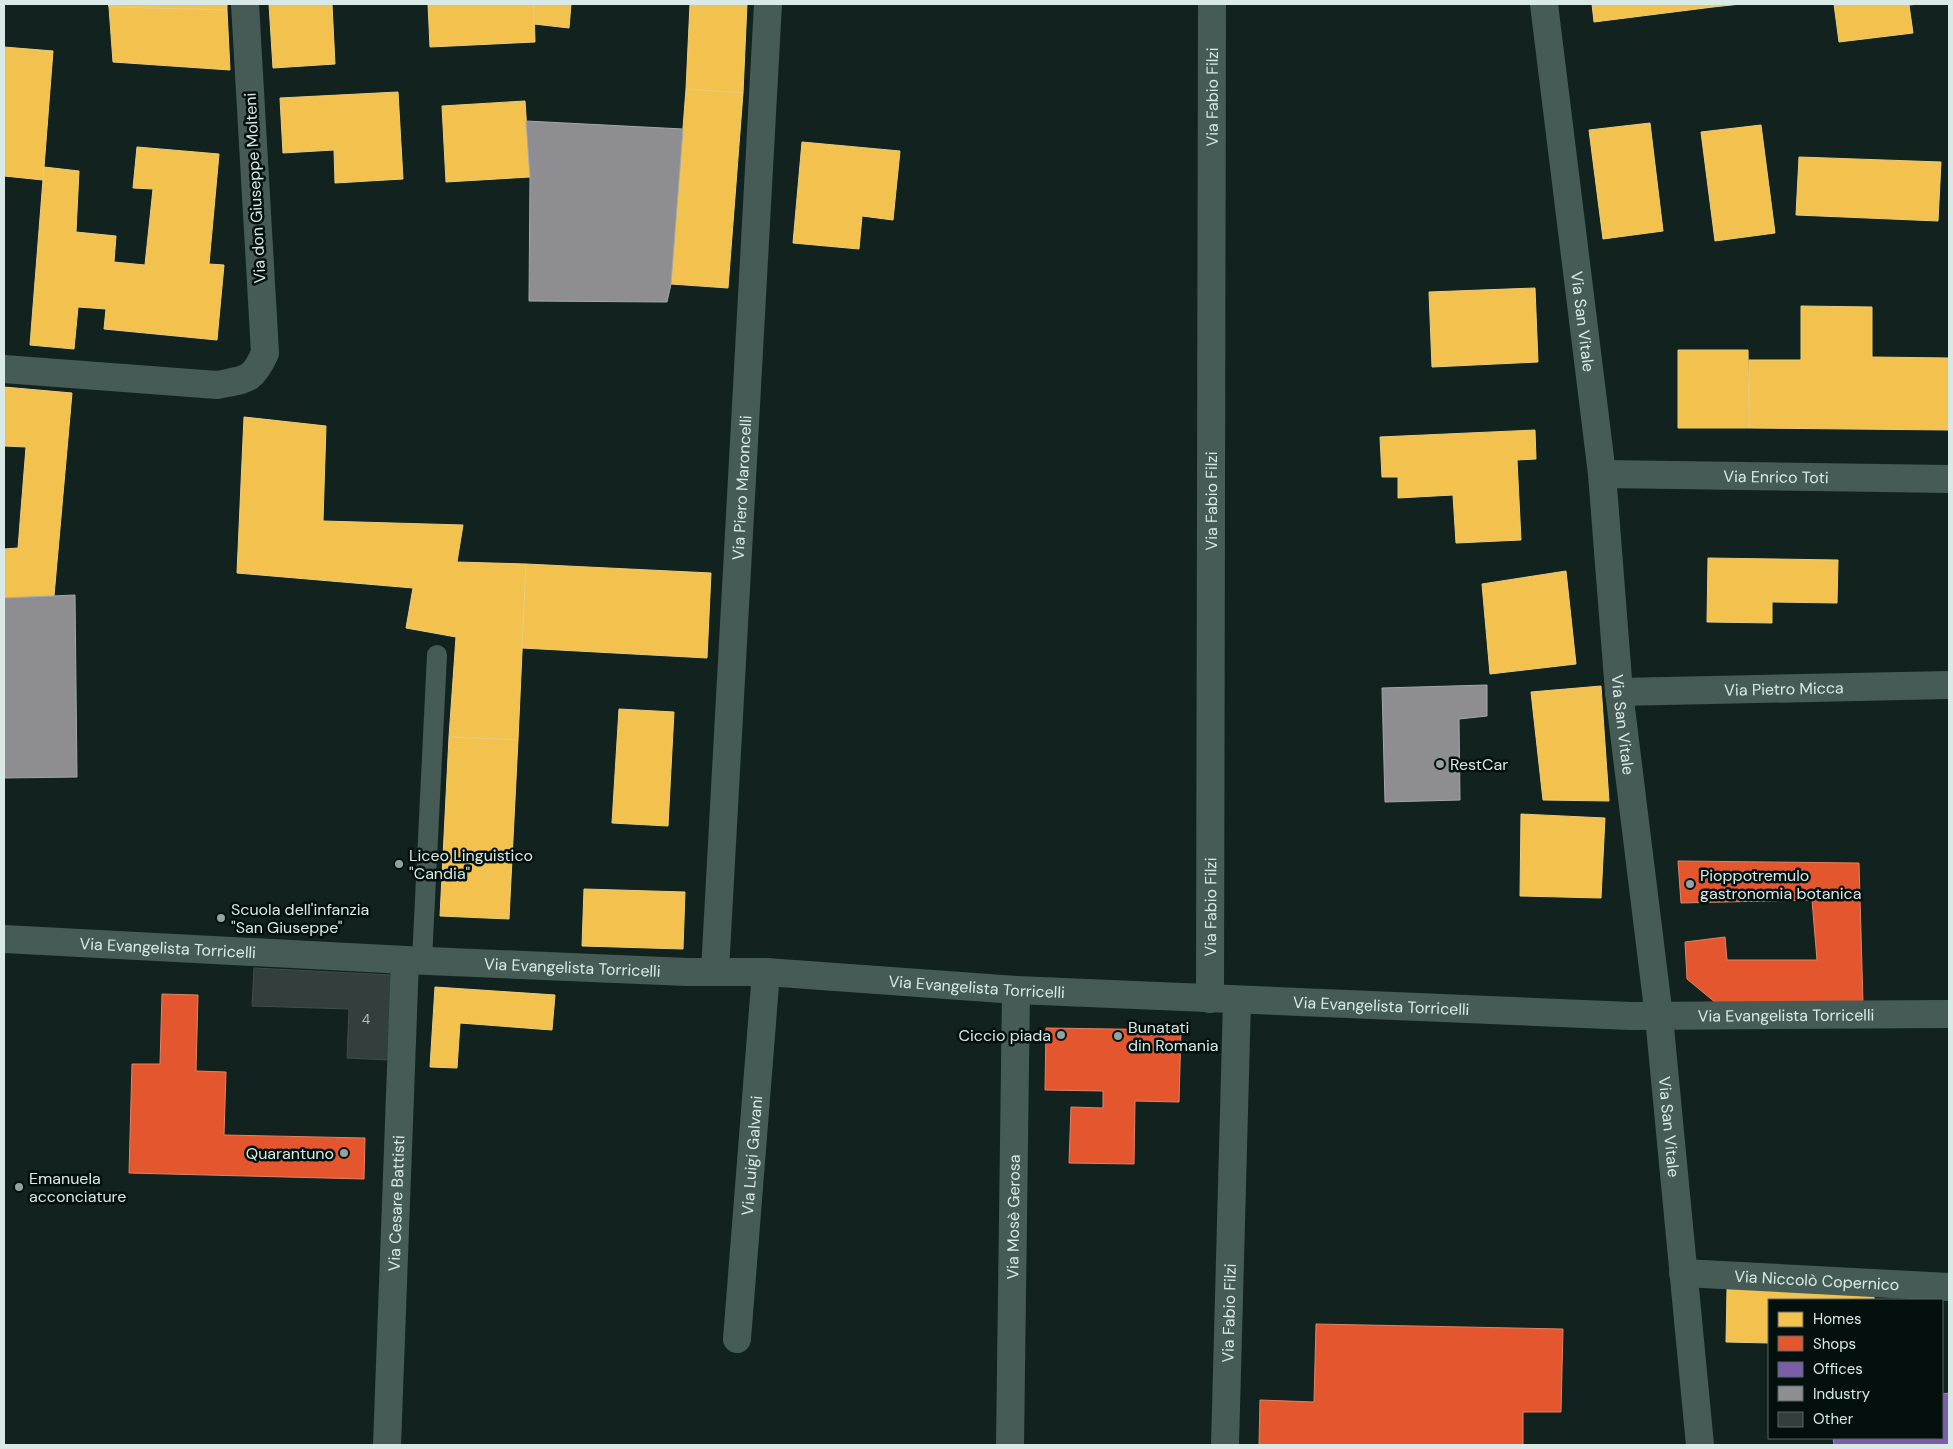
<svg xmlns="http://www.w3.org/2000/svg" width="1953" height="1449" viewBox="0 0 1953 1449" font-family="'DM Sans',sans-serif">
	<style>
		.homes { fill: #f2c14e; stroke: #eacd7c }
		.shops { fill: #e4572e; stroke: #e18365 }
		.offices { fill: #7b5ea7; stroke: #9788ba }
		.industry { fill: #8d8d92; stroke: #a4a9ab }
		.building { fill: #323f3c; stroke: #404e4a }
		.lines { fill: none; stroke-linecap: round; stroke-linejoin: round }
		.service { stroke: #465b56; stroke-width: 20 }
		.minor { stroke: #465b56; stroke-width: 28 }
		.poi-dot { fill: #93a4a0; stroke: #04100d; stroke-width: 2 }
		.labels { text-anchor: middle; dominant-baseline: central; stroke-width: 5; stroke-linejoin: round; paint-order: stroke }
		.number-label { font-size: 14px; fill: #afbfbc }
		.street-label { font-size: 16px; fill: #d9eae6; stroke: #04100d }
		.poi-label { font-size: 16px; fill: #d9eae6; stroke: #04100d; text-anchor: start }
	</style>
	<rect width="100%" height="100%" fill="#12231f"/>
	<g class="homes">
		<path d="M108 4H227V10L109 7Z"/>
		<path d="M269 4H332L335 64 273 68Z"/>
		<path d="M428 4H534L535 42 430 47Z"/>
		<path d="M534 4H571L569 28 534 24Z"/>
		<path d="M690 4H747L743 93 686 89Z"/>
		<path d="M1592 4H1713V7L1594 22Z"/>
		<path d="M1713 4H1741L1713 7Z"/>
		<path d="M1834 4H1920L1909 5 1913 33 1839 42Z"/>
		<path d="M109 7 227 10 230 70 113 62Z"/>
		<path d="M4 47 53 51 43 180 4 176Z"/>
		<path d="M686 89 743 93 728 288 671 284Z"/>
		<path d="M398 92 403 179 335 183 334 150 283 153 280 98Z"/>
		<path d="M525 101 530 177 446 182 442 106Z"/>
		<path d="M1650 123 1663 231 1603 239 1589 130Z"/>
		<path d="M1761 125 1775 233 1715 241 1701 132Z"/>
		<path d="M802 142 900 151 893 220 862 216 859 249 793 243Z"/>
		<path d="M137 147 219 154 209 264 224 265 217 340 104 329 106 309 78 307 74 349 30 345 44 167 79 171 76 232 116 236 114 262 145 265 153 189 133 188Z"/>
		<path d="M1799 157 1941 162 1938 221 1796 215Z"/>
		<path d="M1535 288 1538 362 1432 367 1429 292Z"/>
		<path d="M1801 306 1872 307V357L1949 358V430L1749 428V360H1801Z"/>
		<path d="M1678 350H1748L1749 428H1678Z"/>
		<path d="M4 387 72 393 54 596 4 598V549L18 548 26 447 4 446Z"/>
		<path d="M244 417 326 426 323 521 463 525 457 562 526 564 518 740 449 737 456 637 406 628 413 588 237 573Z"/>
		<path d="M1535 430 1536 459 1517 460 1521 540 1456 543 1453 495 1398 498V477H1382L1380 437Z"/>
		<path d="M1708 558 1838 560 1837 603 1772 602V623L1707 622Z"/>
		<path d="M526 564 711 573 707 658 522 648Z"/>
		<path d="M1566 571 1576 664 1490 674 1482 584Z"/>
		<path d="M1601 686 1609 801 1543 800 1531 692Z"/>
		<path d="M619 709 674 712 668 826 612 823Z"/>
		<path d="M449 737 518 740 509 919 440 916Z"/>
		<path d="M1521 814 1605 818 1601 898 1520 896Z"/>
		<path d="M584 889 685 892 683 949 582 946Z"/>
		<path d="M435 987 555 995 552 1030 460 1023 457 1068 430 1067Z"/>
		<path d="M1727 1289 1874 1294V1300H1769V1343L1726 1342Z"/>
	</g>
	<g class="shops">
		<path d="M1678 861 1859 863 1863 1003H1716L1687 979 1685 942 1725 937 1727 960H1817L1812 900 1681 903Z"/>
		<path d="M162 994 198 995 196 1071 226 1072 224 1135 365 1138 364 1179 129 1173 132 1064H160Z"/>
		<path d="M1046 1028 1181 1030 1179 1102 1135 1101 1134 1164 1069 1163 1071 1107 1103 1108V1091L1045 1090Z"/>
		<path d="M1316 1324 1563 1329 1561 1412H1523V1445H1259L1260 1400 1314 1402Z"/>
	</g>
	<path class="offices" d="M1949 1393V1445H1834L1833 1438H1942V1394Z"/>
	<g class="industry">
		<path d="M526 121 683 129 671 284 667 302 529 301 530 177Z"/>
		<path d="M75 595 77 777 4 778V598Z"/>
		<path d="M1487 685V716L1459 719 1460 800 1385 802 1382 688Z"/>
	</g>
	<path class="building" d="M254 968 392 975 389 1060 347 1058 349 1009 252 1006Z"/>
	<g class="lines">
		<path class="service" d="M422 960 437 655"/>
		<g class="minor">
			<path id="s1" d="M1544 4 1602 474 1619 692 1659 1017 1700 1445"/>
			<path d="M4 369 217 385C246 379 252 382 265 353L245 4"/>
			<path id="s2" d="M1602 474 1949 479"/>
			<path id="s3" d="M1619 692 1949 685"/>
			<path id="s4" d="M4 939 405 960 687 972H766L1016 990 1631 1016 1949 1014"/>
			<path id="s5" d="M715 971 768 4"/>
			<path id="s6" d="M1210 999 1212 4"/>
			<path id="s7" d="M1683 1273 1949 1287"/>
			<path id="s8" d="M737 1339 766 972"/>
			<path id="s9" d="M387 1445 405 960"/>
			<path id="s10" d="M1010 1445 1016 990"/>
			<path id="s11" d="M1225 1445 1237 1000"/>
		</g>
	</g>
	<g class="poi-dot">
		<circle cx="1440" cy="764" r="5"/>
		<circle cx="399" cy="864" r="5"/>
		<circle cx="1690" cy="884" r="5"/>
		<circle cx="221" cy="918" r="5"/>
		<circle cx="1061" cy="1035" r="5"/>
		<circle cx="1118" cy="1036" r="5"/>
		<circle cx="344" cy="1153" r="5"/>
		<circle cx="19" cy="1187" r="5"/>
	</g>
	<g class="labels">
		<g class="number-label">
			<text x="366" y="1019">4</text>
		</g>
		<g class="street-label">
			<text stroke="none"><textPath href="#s6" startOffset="902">Via Fabio Filzi</textPath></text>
			<text transform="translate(255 188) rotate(-93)">Via don Giuseppe Molteni</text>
			<text stroke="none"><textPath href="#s1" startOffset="320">Via San Vitale</textPath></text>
			<text stroke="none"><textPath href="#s2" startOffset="174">Via Enrico Toti</textPath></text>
			<text stroke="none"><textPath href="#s5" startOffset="484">Via Piero Maroncelli</textPath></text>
			<text stroke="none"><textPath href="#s6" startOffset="498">Via Fabio Filzi</textPath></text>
			<text stroke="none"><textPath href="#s3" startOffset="165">Via Pietro Micca</textPath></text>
			<text stroke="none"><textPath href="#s1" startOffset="725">Via San Vitale</textPath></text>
			<text stroke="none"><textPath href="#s6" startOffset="92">Via Fabio Filzi</textPath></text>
			<text stroke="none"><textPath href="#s4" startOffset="164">Via Evangelista Torricelli</textPath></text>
			<text stroke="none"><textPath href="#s4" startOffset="569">Via Evangelista Torricelli</textPath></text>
			<text stroke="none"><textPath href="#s4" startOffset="974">Via Evangelista Torricelli</textPath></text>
			<text stroke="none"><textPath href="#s4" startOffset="1379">Via Evangelista Torricelli</textPath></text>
			<text stroke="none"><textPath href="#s4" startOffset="1784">Via Evangelista Torricelli</textPath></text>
			<text stroke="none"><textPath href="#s1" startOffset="1130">Via San Vitale</textPath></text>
			<text stroke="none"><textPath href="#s8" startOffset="184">Via Luigi Galvani</textPath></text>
			<text stroke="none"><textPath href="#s9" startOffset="242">Via Cesare Battisti</textPath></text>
			<text stroke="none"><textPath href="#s10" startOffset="228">Via Mosè Gerosa</textPath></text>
			<text stroke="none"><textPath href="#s7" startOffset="134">Via Niccolò Copernico</textPath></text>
			<text stroke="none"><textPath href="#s11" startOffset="132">Via Fabio Filzi</textPath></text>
		</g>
		<g class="poi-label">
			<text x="1450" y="764">RestCar</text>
			<text x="409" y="855">Liceo Linguistico<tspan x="409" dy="18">"Candia"</tspan></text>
			<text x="1700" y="875">Pioppotremulo<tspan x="1700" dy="18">gastronomia botanica</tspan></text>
			<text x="231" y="909">Scuola dell'infanzia<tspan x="231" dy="18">"San Giuseppe"</tspan></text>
			<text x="1128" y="1027">Bunatati<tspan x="1128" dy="18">din Romania</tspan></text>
			<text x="1051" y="1035" text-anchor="end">Ciccio piada</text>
			<text x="334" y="1153" text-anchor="end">Quarantuno</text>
			<text x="29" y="1178">Emanuela<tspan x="29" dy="18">acconciature</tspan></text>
		</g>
	</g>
	<rect width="1953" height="1449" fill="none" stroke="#d9eae6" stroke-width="10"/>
	<rect x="1768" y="1299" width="175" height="140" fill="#04100d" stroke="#596764"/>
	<rect x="1778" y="1312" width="25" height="15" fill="#f2c14e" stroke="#596764"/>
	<text x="1813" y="1324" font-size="15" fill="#d9eae6">Homes</text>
	<rect x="1778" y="1336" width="25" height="15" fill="#e4572e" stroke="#596764"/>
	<text x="1813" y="1349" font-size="15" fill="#d9eae6">Shops</text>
	<rect x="1778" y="1362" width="25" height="15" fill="#7b5ea7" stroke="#596764"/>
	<text x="1813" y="1374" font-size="15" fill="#d9eae6">Offices</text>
	<rect x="1778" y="1386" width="25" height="15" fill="#8d8d92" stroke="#596764"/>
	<text x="1813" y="1399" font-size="15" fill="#d9eae6">Industry</text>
	<rect x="1778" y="1412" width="25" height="15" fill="#323f3c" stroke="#596764"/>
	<text x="1813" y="1424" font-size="15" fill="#d9eae6">Other</text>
</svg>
